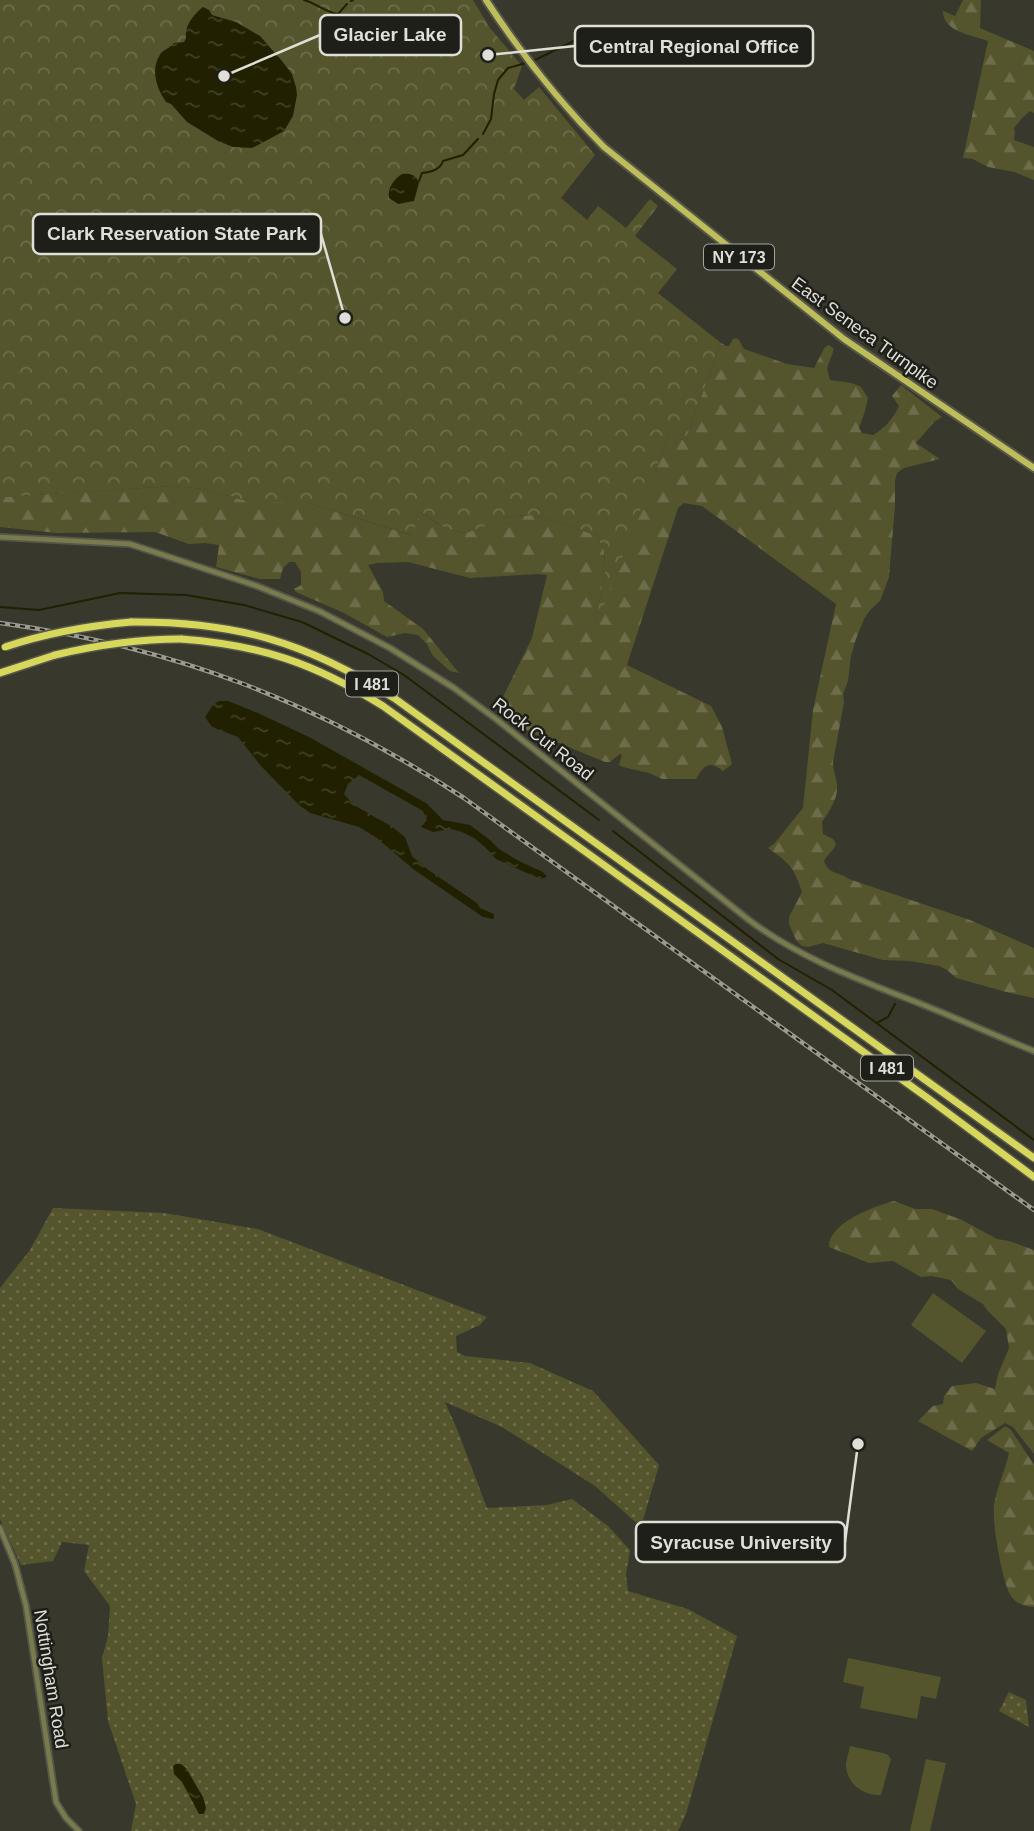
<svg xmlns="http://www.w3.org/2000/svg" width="1034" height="1831" viewBox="0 0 1034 1831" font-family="Helvetica,sans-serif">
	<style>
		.grass { fill: url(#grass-dots) }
		.forest { fill: url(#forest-firs) }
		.park { fill: url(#park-crowns) }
		.pitch { fill: #55552d }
		.water { fill: url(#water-ripples) }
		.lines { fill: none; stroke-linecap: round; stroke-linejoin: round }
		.stream { stroke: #212101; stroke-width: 2 }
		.minor-casing { stroke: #56564b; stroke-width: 8 }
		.major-casing { stroke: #56564b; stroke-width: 10 }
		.highway-casing { stroke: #56564b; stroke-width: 10 }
		.minor { stroke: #7a7b4d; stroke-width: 4.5 }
		.major { stroke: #bdbd59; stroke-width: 6 }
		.highway { stroke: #d7d75c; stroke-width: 7 }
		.rail-casing { stroke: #9b9b92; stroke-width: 4.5 }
		.rail { stroke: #1f1f19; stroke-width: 2; stroke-dasharray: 5; stroke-linecap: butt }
		.highway-bridge-casing { stroke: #56564b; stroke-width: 10; stroke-linecap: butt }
		.highway-bridge { stroke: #d7d75c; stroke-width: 7 }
		.labels { text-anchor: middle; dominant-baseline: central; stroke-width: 5; stroke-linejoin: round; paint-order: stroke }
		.shield { fill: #1f1f19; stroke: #a5a59f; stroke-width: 2 }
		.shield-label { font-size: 16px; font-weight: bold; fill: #dfdfd8 }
		.street-label { font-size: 18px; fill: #dfdfd8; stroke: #1f1f19 }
		.leader { fill: none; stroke: #dfdfd8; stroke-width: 2.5 }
		.callout-dot { fill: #dfdfd8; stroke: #1f1f19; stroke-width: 2.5 }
		.callout { fill: #1f1f19; stroke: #dfdfd8; stroke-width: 2.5 }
		.callout-label { font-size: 19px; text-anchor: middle; font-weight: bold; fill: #dfdfd8 }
	</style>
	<defs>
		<pattern id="grass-dots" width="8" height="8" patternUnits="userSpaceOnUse" patternTransform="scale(1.75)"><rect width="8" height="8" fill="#55552d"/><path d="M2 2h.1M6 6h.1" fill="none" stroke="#6d6d4b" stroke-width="1.8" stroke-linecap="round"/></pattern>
		<pattern id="forest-firs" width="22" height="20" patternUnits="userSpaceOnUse" patternTransform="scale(1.75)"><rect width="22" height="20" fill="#55552d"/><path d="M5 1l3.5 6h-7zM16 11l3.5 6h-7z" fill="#6d6d4b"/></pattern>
		<pattern id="park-crowns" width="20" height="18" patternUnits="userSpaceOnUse" patternTransform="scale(1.75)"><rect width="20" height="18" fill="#55552d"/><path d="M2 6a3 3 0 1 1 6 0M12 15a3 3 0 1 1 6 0" fill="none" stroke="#6d6d4b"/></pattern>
		<pattern id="water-ripples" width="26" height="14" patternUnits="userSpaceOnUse" patternTransform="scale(1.75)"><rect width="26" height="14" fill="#212101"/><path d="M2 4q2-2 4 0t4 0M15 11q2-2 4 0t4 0" fill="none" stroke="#414125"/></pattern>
	</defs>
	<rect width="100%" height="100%" fill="#38382c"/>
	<g class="grass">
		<path d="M53 1208 164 1213 258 1229 487 1317 480 1325 456 1336 457 1352 465 1356 530 1363 593 1391 659 1465 641 1527 595 1486 502 1427 445 1402 457 1429 487 1508 547 1505 572 1499 608 1526 630 1550 626 1575 628 1591 688 1609 737 1636 686 1814 678 1831H131L136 1804 108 1721 102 1658 108 1636 110 1606 84 1571 89 1545 62 1542 53 1561 21 1565 0 1519V1288L30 1250Z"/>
		<path d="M1009 1692 1026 1700 1029 1727 999 1711Z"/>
	</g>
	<g class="forest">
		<path d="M963 0H981L980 28 1034 51V113L1030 111 1021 119 1014 128 1015 133 1014 140 1034 147V180L1014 172 988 167 973 159 963 158 988 41C972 35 943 32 943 11L955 16Z"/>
		<path d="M736 338 739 340 744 349 787 364 814 368 825 347 829 345 834 349 827 368 830 380 852 383 861 387 868 398 865 411 859 428 862 433 873 435C885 428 893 419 899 406L892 396 901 385 942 417 934 422 916 443 940 459 904 468 897 473 895 481V505L889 577 880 601 870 610 864 619 856 639 851 656 848 681 843 694 844 702 833 762C833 772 838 781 837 790 836 802 828 813 822 822L823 834 833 839 836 844C833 852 827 854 824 861 829 875 838 871 849 879L970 920 1034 948V998L1010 993 956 978 947 970 939 966 910 961 883 960 823 943 808 947 802 946 796 940 789 924V917L802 892C794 867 789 863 768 848L774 844 803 808 813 710 836 604 702 506 684 503 678 508 627 665 711 706 722 727 732 764 723 771C709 760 704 765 696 779H662L649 773 623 767 619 765 622 755 620 754 610 762H605L549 739 531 733 513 722 498 707 532 638 547 575 538 574 470 578 408 562 377 563 368 565 383 592 384 601 423 629 459 673 450 671 433 656 427 644 418 635 405 633 387 637 344 613 296 592 294 589 301 585V572L295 562H289L283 568 280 579H260L216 567 219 545 205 543 189 544 155 532 56 533 0 527V507L3 497 174 486 203 489 251 502H305L411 535 420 512 446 529 465 533 513 516 534 515 596 535 604 550 605 570 595 627 669 435 685 441 721 343 726 346H729L733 339Z"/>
		<path d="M894 1201 915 1209H932L962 1220 997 1239 1009 1241 1034 1250V1454L1013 1427 1005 1423 981 1438 972 1451 918 1421 933 1406 943 1404 944 1396 952 1386 976 1383 995 1389 998 1374 1009 1348 1006 1329 987 1310 983 1304 958 1289 951 1280 931 1276 921 1277 893 1261 869 1263 829 1247C828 1223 875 1206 894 1201Z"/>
		<path d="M1004 1427H1007L1011 1430 1034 1465V1607C1025 1606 1016 1604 1011 1596 1002 1582 992 1522 994 1505 997 1487 1005 1471 1009 1453L987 1440Z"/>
	</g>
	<path class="park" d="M0 0H473L490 28 522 66 514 89 524 100 539 87 595 155 561 198 587 220 598 206 626 228 650 199 658 206 635 236 677 269 658 293 721 343 685 441 669 435 594 632 605 570 604 550 596 535 534 515 513 516 466 533 446 529 421 512 412 535 305 502H251L203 489 174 486 4 497 0 507Z"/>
	<g class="pitch">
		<path d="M933 1293 986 1331 962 1363 911 1325Z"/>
		<path d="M848 1658 941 1677 936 1699 921 1696 917 1719 860 1708 864 1687 843 1682Z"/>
		<path d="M850 1746 887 1754 891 1759 881 1795C863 1796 845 1783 846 1763 847 1758 849 1751 850 1746Z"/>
		<path d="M926 1759 946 1763 930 1831H910Z"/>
	</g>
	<g class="water">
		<path d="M203 7 209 10 212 15 236 22 260 36 282 61 292 74 296 87 297 95 293 116 284 131 260 144 252 148 233 147 218 141 187 122 171 104 166 102C156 88 150 68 161 53 165 49 170 48 174 43L184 42 186 38C184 26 194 14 203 7Z"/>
		<path d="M402 174C411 173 416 175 419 183L414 201 398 204 389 198C387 188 394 179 402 174Z"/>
		<path d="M219 701H228L258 713 309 737 426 803 443 820 470 825 490 840 499 849 519 861 543 872 547 877 540 879 496 859 485 847 474 838 462 832 451 829 433 832 421 827 427 820 423 811 359 775 348 784 344 794 354 805 391 826 405 837 412 856 427 869 477 903 480 908 494 914V917L493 919 483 917 413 869 377 838 359 827 310 813 299 805 261 766 238 737 212 727 205 717 213 705Z"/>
		<path d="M176 1764H181L186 1768 203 1797 206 1808 204 1814H199L182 1782 174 1774 173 1766Z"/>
	</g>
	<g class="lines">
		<g class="stream">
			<path d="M304 0C316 3 325 12 338 14L347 4"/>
			<path d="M351 1 353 0"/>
			<path d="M535 60 578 39"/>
			<path d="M483 134 491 119 494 94 498 80 508 68 526 63"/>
			<path d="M419 181 422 173C431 172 440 170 443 161L463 155 478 139"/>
			<path d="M0 607 39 610 120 593 186 595 244 605 302 622 368 654 404 675 599 820"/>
			<path d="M613 831 778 959 832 990 1034 1140"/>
			<path d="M877 1023 888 1017 895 1004"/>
		</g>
		<defs>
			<g id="minor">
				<path d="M0 537 130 544 257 586 319 611 390 648 454 688 496 719 749 920C801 959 860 980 921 1004 959 1019 996 1036 1034 1051"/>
				<path d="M0 1528 15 1564 26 1606 56 1802 66 1818 79 1831"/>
			</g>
			<path id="major" d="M486 0C520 52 560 103 604 147L844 339 1034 468"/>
			<g id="highway">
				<path d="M131 622C234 621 307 642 394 698L1034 1158"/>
				<path d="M181 639C261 645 314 663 383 706L929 1099 1034 1177"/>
				<path d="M0 673 55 655"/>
			</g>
		</defs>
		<use href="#minor" class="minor-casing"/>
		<use href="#major" class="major-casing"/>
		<use href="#highway" class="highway-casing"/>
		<use href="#minor" class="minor"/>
		<use href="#major" class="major"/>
		<use href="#highway" class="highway"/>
		<defs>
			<path id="rail" d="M0 623C174 647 317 702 464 798L1034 1210"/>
		</defs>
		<use href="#rail" class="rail-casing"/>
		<use href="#rail" class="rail"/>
		<defs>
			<g id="highway-bridge">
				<path d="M5 647C46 633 87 626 131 622"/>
				<path d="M55 655C97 645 137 639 181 639"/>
			</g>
		</defs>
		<use href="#highway-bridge" class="highway-bridge-casing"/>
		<use href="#highway-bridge" class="highway-bridge"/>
	</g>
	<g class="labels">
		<g class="shield">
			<rect x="704" y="244.5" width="70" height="25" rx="5"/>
			<rect x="346" y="671.5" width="52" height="25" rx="5"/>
			<rect x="861" y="1055.5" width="52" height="25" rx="5"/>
		</g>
		<g class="shield-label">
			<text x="739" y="257">NY 173</text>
			<text x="372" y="684">I 481</text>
			<text x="887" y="1068">I 481</text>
		</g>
		<g class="street-label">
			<text transform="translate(865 333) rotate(36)">East Seneca Turnpike</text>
			<text transform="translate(543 739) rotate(38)">Rock Cut Road</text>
			<text transform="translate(51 1679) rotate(81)">Nottingham Road</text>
		</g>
	</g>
	<path class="leader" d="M224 76L320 35M488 55L575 46M345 318L321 234M858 1444L845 1542"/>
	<g class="callout-dot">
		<circle cx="224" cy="76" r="7"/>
		<circle cx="488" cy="55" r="7"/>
		<circle cx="345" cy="318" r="7"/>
		<circle cx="858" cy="1444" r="7"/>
	</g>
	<g class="callout">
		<rect x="320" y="15" width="141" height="40" rx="7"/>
		<rect x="575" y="26" width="238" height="40" rx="7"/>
		<rect x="33" y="214" width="288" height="40" rx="7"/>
		<rect x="636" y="1522" width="209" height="40" rx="7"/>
	</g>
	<g class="callout-label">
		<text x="390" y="41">Glacier Lake</text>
		<text x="694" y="53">Central Regional Office</text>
		<text x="177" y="240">Clark Reservation State Park</text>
		<text x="741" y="1549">Syracuse University</text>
	</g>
</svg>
